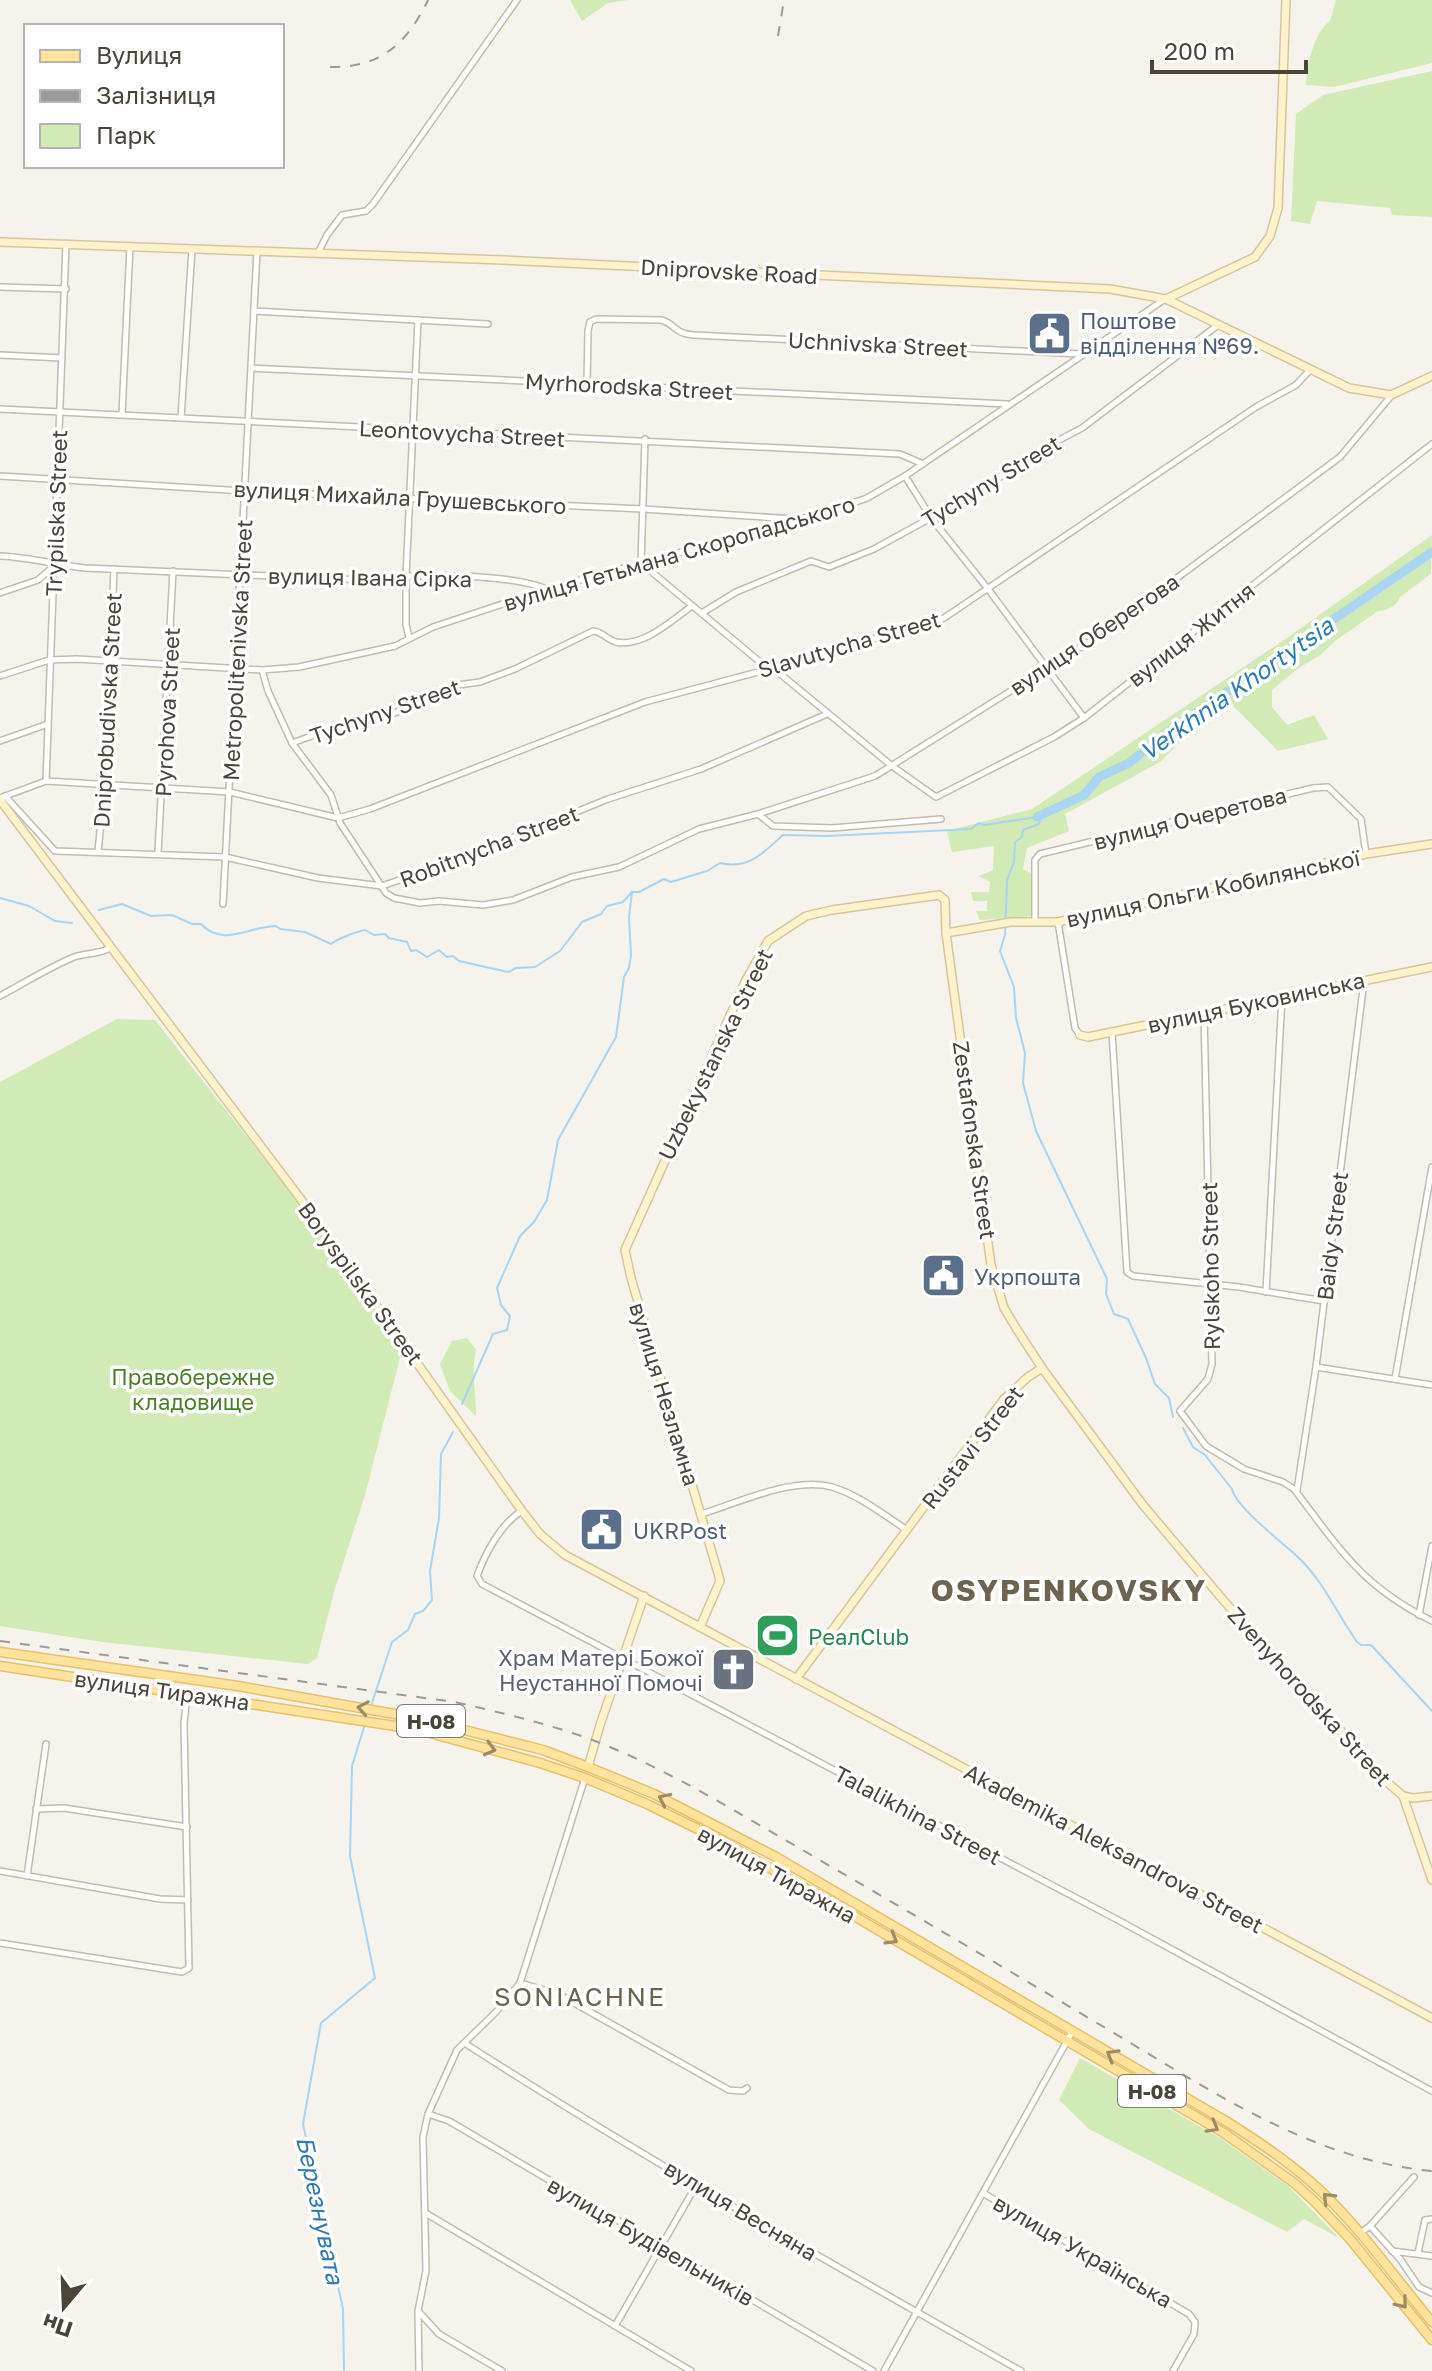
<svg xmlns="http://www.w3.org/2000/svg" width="1432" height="2371" viewBox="0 0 1432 2371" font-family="'Golos Text',sans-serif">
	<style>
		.green { fill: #d2eab5 }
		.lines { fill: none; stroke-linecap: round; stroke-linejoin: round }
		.stream { stroke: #a9d4f2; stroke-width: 2 }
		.river { stroke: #a9d4f2; stroke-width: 9 }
		.street-casing { stroke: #c2bbae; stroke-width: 8 }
		.secondary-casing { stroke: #d6c79b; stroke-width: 10 }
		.primary-casing { stroke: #e6c16a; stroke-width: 11 }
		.street { stroke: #fff; stroke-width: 5 }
		.secondary { stroke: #fff3cd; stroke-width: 7 }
		.primary { stroke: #ffe39c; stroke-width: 8 }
		.rail { stroke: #9a9a9a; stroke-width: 2; stroke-dasharray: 10 10; stroke-linecap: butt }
		.oneway { stroke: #9c8c66 }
		.labels { text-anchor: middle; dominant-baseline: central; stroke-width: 7; stroke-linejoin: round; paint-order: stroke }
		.shield { fill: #fff; stroke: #817c74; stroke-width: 2 }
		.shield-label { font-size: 20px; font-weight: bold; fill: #4b4439 }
		.street-label { font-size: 22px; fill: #4b4439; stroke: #fff }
		.service-label { font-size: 22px; fill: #4e5e75; stroke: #fff; text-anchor: start }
		.park-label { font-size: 22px; fill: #4a7f2a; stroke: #fff }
		.leisure-label { font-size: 22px; fill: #27864d; stroke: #fff; text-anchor: start }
		.worship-label { font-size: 22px; fill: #5b616d; stroke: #fff; text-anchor: end }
		.water-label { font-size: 24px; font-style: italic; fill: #2e7ab2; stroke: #fff }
		.quarter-label { font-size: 26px; letter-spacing: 2px; fill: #6e6250; stroke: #fff }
		.district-label { font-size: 30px; font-weight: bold; letter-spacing: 2px; fill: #6e6250; stroke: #fff }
	</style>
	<rect width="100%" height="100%" fill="#f6f3ec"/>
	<g class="green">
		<path d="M570 0H628L608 3 582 21Z"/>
		<path d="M1336 0H1432V63L1334 87 1306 85C1307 65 1314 32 1330 21Z"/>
		<path d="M1432 71V217L1392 215 1390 208 1317 201 1310 224 1291 221 1296 114 1323 95Z"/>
		<path d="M1432 535 1431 574 1400 597C1398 605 1386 611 1378 611L1335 641 1320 655 1296 670 1272 690V707L1287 725 1314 715 1328 739 1278 751 1233 706 1199 724 1160 762 1065 814 1069 831 1027 848 1023 869 1034 875V916L980 920 976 911H987V901H973L971 892H989L990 882 979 876 993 870 994 846 952 852 947 831 1032 809 1284 640Z"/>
		<path d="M117 1019 155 1020 281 1180 402 1350 365 1495 334 1592 317 1658 308 1664 102 1642 0 1626V1082Z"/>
		<path d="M467 1338 476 1350C471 1374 476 1391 476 1416L450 1391 440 1364 452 1341Z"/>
		<path d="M1080 2058 1220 2138 1288 2186 1339 2238 1304 2219 1287 2232 1089 2129 1059 2100Z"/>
	</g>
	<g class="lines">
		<g class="stream">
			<path d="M1041 816 1039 824 1023 830 1022 837 1015 842 1014 862 1007 880 1005 935 1000 951 1014 987 1016 1018 1025 1053 1023 1083 1036 1131 1107 1279 1106 1294 1114 1314 1128 1319 1146 1358 1155 1384 1169 1398 1173 1417"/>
			<path d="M0 898 29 906 55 921 72 923"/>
			<path d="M99 910 122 904 151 916 172 915 192 924H201C224 948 249 926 276 926L280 929 305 932 331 944C337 939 358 931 365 930L374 935 385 934 389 938 407 942 411 951 416 950 427 957 439 950 447 957 453 956 459 961 508 972 516 968 535 967 560 951 582 922 601 914 607 906 623 902 632 892H639L664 879 671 882 707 871 720 863C749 870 764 852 783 835L827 836 971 829 979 823 984 825 1037 817"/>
			<path d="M462 1404 493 1334 507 1330 510 1316 501 1305 497 1288 520 1236 534 1222 547 1200 558 1140 616 1037 624 977 629 968 631 955 629 917 632 892"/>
			<path d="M1183 1428 1193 1447 1205 1455 1232 1489C1236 1508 1286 1545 1301 1560 1324 1583 1338 1615 1357 1642L1361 1645H1371L1432 1711"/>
			<path d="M371 1706 392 1642 408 1630 415 1614 423 1611 432 1600 430 1571 439 1518 441 1454 453 1432"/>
			<path d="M344 2371 343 2309 303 2124 321 2023 375 1978 350 1856 352 1766 365 1724"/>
		</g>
		<path class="river" d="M1037 817 1084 795 1099 777 1129 763 1161 737 1432 552"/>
		<defs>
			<g id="street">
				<path d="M318 253 327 235 342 215 366 211 373 204 517 0"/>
				<path d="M0 287 66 289"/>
				<path d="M254 311 488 324"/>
				<path d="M0 355 62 358"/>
				<path d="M251 368 1007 404"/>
				<path d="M587 385 588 331 590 322 596 319 661 320C675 323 672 333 694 335L1081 354"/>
				<path d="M0 409 900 454 923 464"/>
				<path d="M122 414 130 246"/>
				<path d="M181 418 192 249"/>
				<path d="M645 439 641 563 760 662 773 668 892 766 936 797 1054 737 1084 718 1432 444"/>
				<path d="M0 476 244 491 643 509 794 519"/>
				<path d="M905 476 932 519 988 589 1084 718"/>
				<path d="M0 556C29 557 56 565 85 568L385 581C393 580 402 577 410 576 449 575 511 575 547 589"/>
				<path d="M0 593 38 580 54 566"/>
				<path d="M702 613 736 592 811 561 829 567 874 549 925 521 939 517 1046 447 1082 428 1218 325"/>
				<path d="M409 638 406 624V576L418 320"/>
				<path d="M262 670 268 691 292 743 331 795 340 823 386 893 394 898 420 903 439 901 483 905 513 900 572 877 619 867 699 829 758 814 773 826 832 828 941 819"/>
				<path d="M0 676 49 660 77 659 262 670 299 667 395 646 433 627 548 589 833 510 867 498 905 476 1165 299"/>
				<path d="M0 741 48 724"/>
				<path d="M292 743 337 727 392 714 414 705 451 686 480 682 515 669 593 631C603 632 606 639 616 642 643 648 672 620 692 606"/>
				<path d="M46 781 66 244"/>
				<path d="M5 796 55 851 225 857 318 878 382 886 465 857 608 799 701 769 827 714"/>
				<path d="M0 798 46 781 230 792 338 818 370 809 645 702 773 668 944 618 1256 407 1296 385 1310 370"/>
				<path d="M758 814 875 776 1100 635 1340 457 1391 396"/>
				<path d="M98 851 105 784 114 569"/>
				<path d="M158 853 173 571"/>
				<path d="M223 904 257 251"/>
				<path d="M1035 921V860L1040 854 1313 788 1328 787 1361 819 1366 854"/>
				<path d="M1058 922 1075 1028 1080 1035"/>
				<path d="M0 996C24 983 48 968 74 957 86 953 100 954 110 948"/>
				<path d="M1204 1013 1212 1364 1208 1379 1180 1411 1206 1446 1244 1469 1283 1482 1294 1489C1339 1548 1361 1586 1432 1621"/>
				<path d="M1112 1032 1127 1272 1133 1276 1239 1287 1324 1301"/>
				<path d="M1266 1292 1282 997"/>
				<path d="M1316 1367 1432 1385"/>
				<path d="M1395 1379 1432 1167"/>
				<path d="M1297 1490 1316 1367 1364 981"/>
				<path d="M522 1511C501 1523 485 1554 477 1576L482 1584 1116 1919 1432 2091"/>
				<path d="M701 1514C738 1503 794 1476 832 1487 859 1495 884 1515 907 1530"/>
				<path d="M1419 1615 1432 1546"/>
				<path d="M36 1809 64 1808 187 1827"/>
				<path d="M0 1871 160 1899 188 1900"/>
				<path d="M27 1876 46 1744"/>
				<path d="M0 1943 182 1972 189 1968 184 1724 187 1695"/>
				<path d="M520 1983 558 1994 729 2090 743 2091 747 2088"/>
				<path d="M466 2044C646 2160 834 2265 1021 2371"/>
				<path d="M428 2114 449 2121 873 2371"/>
				<path d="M983 2193 1189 2314 1195 2322 1194 2334 1173 2371"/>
				<path d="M427 2214 691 2371"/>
				<path d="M1370 2226 1400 2259 1419 2287 1432 2293"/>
				<path d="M1360 2233 1370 2226 1414 2177"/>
				<path d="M1392 2251 1432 2256"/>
				<path d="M1418 2253 1425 2220 1432 2219"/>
				<path d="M419 2312 439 2334 502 2371"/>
				<path d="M615 2326 697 2184"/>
				<path d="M419 2371 418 2311 426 2271 423 2137 428 2114 457 2050 496 2012 520 1983 585 1778"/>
				<path d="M884 2371 1072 2032"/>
			</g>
			<g id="secondary">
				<path d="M0 242 503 260 1110 289 1166 299 1349 388 1391 395 1432 376"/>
				<path d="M1166 299 1255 257 1270 236 1278 208 1286 0"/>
				<path d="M0 800 300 1198 522 1511 540 1534 565 1555 1432 2018"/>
				<path d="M946 933 1011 922H1058L1366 854 1432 844"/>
				<path d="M1080 1035 1088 1037 1112 1032 1432 967"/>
				<path d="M700 1627 720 1581 718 1573 631 1278 625 1250 746 980 768 941 806 916 832 910 939 895 945 900 946 933 991 1265 1004 1308 1016 1328 1042 1368 1143 1505 1224 1601 1388 1783 1403 1796 1432 1880"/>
				<path d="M796 1679 1004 1399 1028 1377 1042 1368"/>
				<path d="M588 1767 600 1725 644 1596"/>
				<path d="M1403 1796 1413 1798 1432 1796"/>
			</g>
			<g id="primary">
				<path d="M0 1652 238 1686 417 1718 543 1750 588 1767 654 1794 776 1857 1229 2123C1262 2144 1295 2166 1324 2194 1364 2233 1396 2279 1432 2322"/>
				<path d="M0 1666 415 1729 540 1763 585 1778 647 1804 716 1838 825 1899 1224 2133 1293 2182 1314 2201 1350 2239 1432 2340"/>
			</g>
		</defs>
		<use href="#street" class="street-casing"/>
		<use href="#secondary" class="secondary-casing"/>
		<use href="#primary" class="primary-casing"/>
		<use href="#street" class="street"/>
		<use href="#secondary" class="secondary"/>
		<use href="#primary" class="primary"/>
		<g class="rail">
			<path d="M778 36 784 0"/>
			<path d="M330 67C380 68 407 44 428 0"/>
			<path d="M0 1641 455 1702C502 1713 550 1724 595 1741 667 1769 733 1810 799 1848 899 1906 998 1964 1097 2023 1201 2084 1308 2160 1432 2171"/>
		</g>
	</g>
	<defs><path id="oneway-chevron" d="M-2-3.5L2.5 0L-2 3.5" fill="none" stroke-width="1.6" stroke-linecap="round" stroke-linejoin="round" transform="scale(2)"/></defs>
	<g class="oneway">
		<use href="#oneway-chevron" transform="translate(363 1708) rotate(-170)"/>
		<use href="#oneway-chevron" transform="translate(490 1749) rotate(15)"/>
		<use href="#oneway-chevron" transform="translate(664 1799) rotate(-154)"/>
		<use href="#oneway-chevron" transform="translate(892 1939) rotate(31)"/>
		<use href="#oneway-chevron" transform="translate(1112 2055) rotate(-150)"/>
		<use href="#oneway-chevron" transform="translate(1213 2127) rotate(30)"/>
		<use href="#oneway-chevron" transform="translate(1328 2198) rotate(-135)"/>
		<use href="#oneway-chevron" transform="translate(1402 2303) rotate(51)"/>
	</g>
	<defs>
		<symbol id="civic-square" viewBox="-11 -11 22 22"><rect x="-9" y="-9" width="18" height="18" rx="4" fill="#5c6f8a" stroke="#fff"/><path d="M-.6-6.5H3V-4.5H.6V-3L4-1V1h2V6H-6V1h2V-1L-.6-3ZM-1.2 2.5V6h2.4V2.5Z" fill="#fff"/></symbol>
		<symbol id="stadium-square" viewBox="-11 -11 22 22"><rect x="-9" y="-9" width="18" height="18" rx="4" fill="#2e9e5b" stroke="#fff"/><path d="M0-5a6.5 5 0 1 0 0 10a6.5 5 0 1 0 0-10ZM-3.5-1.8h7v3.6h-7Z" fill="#fff"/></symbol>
		<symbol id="church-square" viewBox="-11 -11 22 22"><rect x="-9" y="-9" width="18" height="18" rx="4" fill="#6b7280" stroke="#fff"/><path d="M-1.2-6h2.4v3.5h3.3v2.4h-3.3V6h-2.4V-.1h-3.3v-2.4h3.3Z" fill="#fff"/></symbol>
	</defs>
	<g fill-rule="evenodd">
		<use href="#civic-square" x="1024" y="308" width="51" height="51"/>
		<use href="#civic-square" x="918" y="1250" width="51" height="51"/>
		<use href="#civic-square" x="576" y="1504" width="51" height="51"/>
		<use href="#stadium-square" x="752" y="1610" width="51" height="51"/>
		<use href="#church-square" x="708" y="1644" width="51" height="51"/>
	</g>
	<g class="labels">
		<g class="shield">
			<rect x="397" y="1705" width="68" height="32" rx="6"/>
			<rect x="1118" y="2075" width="68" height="32" rx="6"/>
		</g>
		<g class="shield-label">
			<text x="431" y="1721">Н-08</text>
			<text x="1152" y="2091">Н-08</text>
		</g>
		<g class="street-label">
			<text transform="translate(729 271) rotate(3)">Dniprovske Road</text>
			<text transform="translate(878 344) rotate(3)">Uchnivska Street</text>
			<text transform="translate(629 386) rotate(3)">Myrhorodska Street</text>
			<text transform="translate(462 433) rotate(3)">Leontovycha Street</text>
			<text transform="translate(991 481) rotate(-31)">Tychyny Street</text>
			<text transform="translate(400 497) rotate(3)">вулиця Михайла Грушевського</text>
			<text transform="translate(56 513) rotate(-88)">Trypilska Street</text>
			<text transform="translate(679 553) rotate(-16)">вулиця Гетьмана Скоропадського</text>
			<text transform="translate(370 577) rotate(1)">вулиця Івана Сірка</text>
			<text transform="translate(1094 634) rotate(-34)">вулиця Оберегова</text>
			<text transform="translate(1191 634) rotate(-38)">вулиця Житня</text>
			<text transform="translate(849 644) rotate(-16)">Slavutycha Street</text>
			<text transform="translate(237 650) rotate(-87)">Metropolitenivska Street</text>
			<text transform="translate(107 710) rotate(-87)">Dniprobudivska Street</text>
			<text transform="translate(385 711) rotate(-19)">Tychyny Street</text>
			<text transform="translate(167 712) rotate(-87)">Pyrohova Street</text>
			<text transform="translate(1190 818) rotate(-14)">вулиця Очеретова</text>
			<text transform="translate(489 846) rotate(-21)">Robitnycha Street</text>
			<text transform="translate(1213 888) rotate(-12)">вулиця Ольги Кобилянської</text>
			<text transform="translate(1256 1002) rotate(-12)">вулиця Буковинська</text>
			<text transform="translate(715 1054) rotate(-64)">Uzbekystanska Street</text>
			<text transform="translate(975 1140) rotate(82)">Zestafonska Street</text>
			<text transform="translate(1332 1236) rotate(-83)">Baidy Street</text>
			<text transform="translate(1210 1266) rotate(-91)">Rylskoho Street</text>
			<text transform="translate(361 1283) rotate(54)">Boryspilska Street</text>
			<text transform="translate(665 1394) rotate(73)">вулиця Незламна</text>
			<text transform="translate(972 1447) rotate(-52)">Rustavi Street</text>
			<text transform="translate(162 1690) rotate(8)">вулиця Тиражна</text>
			<text transform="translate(1310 1696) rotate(48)">Zvenyhorodska Street</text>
			<text transform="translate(918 1815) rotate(28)">Talalikhina Street</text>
			<text transform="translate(1114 1848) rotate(28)">Akademika Aleksandrova Street</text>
			<text transform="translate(777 1874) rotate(29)">вулиця Тиражна</text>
			<text transform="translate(741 2210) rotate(31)">вулиця Весняна</text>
			<text transform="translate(651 2241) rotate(30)">вулиця Будівельників</text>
			<text transform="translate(1083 2251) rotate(30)">вулиця Українська</text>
		</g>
		<g class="service-label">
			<text x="1080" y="320">Поштове<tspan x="1080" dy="25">відділення №69.</tspan></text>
			<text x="974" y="1276">Укрпошта</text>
			<text x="633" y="1530">UKRPost</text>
		</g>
		<g class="park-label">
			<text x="193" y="1376">Правобережне<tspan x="193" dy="25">кладовище</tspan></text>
		</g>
		<g class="leisure-label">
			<text x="808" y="1636">РеалClub</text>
		</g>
		<g class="worship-label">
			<text x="703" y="1657">Храм Матері Божої<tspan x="703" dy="25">Неустанної Помочі</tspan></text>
		</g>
		<g class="water-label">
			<text transform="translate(1236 688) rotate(-35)">Verkhnia Khortytsia</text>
			<text transform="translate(321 2210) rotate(78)">Березнувата</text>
		</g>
		<g class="quarter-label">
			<text x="580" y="1996">SONIACHNE</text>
		</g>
		<g class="district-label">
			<text x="1069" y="1590">OSYPENKOVSKY</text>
		</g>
	</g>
	<rect x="24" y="24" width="260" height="144" fill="#ffffff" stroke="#b7b4b0" stroke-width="2"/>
	<rect x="40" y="50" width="40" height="12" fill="#ffe39c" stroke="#b7b4b0" stroke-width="2"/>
	<text x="96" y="64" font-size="24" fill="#4b4439">Вулиця</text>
	<rect x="40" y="90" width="40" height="12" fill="#9a9a9a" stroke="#b7b4b0" stroke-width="2"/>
	<text x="96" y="104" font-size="24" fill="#4b4439">Залізниця</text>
	<rect x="40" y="124" width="40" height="24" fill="#d2eab5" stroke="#b7b4b0" stroke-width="2"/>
	<text x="96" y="144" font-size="24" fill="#4b4439">Парк</text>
	<g transform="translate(64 2307) rotate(199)" stroke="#ffffff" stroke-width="6" paint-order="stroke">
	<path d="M0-6L14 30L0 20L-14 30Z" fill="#4b4439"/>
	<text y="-12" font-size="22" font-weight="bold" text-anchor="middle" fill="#4b4439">Пн</text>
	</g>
	<path d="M1152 60v12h154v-12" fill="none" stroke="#4b4439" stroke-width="4"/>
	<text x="1164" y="60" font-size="24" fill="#4b4439" stroke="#ffffff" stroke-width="6" paint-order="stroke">200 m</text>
</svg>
